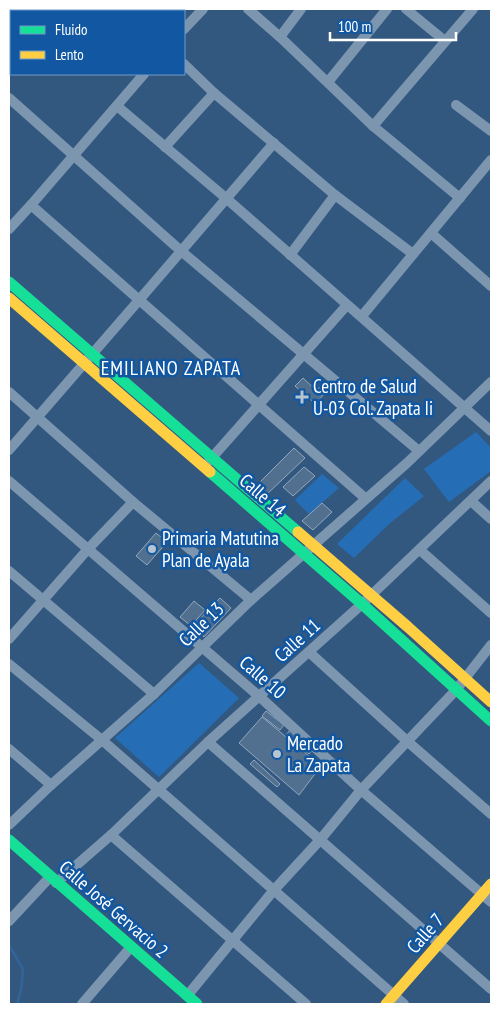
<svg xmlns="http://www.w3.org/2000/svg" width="500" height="1013" viewBox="0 0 500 1013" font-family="'PT Sans Narrow',sans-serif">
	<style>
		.green { fill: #256eb6 }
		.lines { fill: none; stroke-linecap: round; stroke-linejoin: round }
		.stream { stroke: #336498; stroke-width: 2.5 }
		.building { fill: #51708f; stroke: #92a7be }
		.street { stroke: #7d96b0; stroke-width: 10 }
		.fast { stroke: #16e098; stroke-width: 11 }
		.slow { stroke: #ffcf43; stroke-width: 11 }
		.poi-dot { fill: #b7c5d3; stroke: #1157a1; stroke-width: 2 }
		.labels { text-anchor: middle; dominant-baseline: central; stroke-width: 5; stroke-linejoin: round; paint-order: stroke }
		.poi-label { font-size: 19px; fill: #fff; stroke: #1157a1; text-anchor: start }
		.street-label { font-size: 19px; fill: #fff; stroke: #1157a1 }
		.neighbourhood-label { font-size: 20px; letter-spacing: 1px; fill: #fff; stroke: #1157a1 }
	</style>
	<rect width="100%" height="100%" fill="#325880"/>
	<g class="green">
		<path d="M476 432 491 448V471L449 502 424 469Z"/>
		<path d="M322 474 339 488 309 514 295 500Z"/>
		<path d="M405 478 424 496 389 524 354 558 337 544Z"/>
		<path d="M199 663 239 698 159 777 115 738Z"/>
	</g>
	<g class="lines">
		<path class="stream" d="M9 945 23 969 21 990 17 1004"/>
	</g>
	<g class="building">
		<path d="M9 9H14L17 11H11V28L9 26Z"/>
		<path d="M9 48 11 50V73L9 71Z"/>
		<path d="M303 378 316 390 320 387 326 392 315 404 310 399H306V396L295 386Z"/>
		<path d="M294 448 305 458 264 497 254 488Z"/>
		<path d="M304 467 315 476 293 496 283 487Z"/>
		<path d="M322 503 332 512 313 530 302 521Z"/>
		<path d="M156 533 167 542 147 565 136 556Z"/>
		<path d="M220 598 231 608 204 637 193 626Z"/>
		<path d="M194 601 205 610 191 626 180 617Z"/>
		<path d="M266 711 284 725 280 730 262 716Z"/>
		<path d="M262 717 321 766 299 795 239 743Z"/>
		<path d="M290 730 304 742 300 747 286 735Z"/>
		<path d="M305 743 313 750 309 754 301 747Z"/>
		<path d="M254 760 280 784 277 787 250 764Z"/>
	</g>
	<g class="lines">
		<g class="street">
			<path d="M152 9 153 11"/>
			<path d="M248 9 280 37 373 126 460 198"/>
			<path d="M406 9 445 41"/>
			<path d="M184 29 203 9"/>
			<path d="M280 37 301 9"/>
			<path d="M184 64 214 93 335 195 413 254"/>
			<path d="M328 82 387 9"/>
			<path d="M9 98 181 251 419 451"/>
			<path d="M456 105 491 131"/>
			<path d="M117 106 227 199 491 431"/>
			<path d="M373 126 473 9"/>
			<path d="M165 147 214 93"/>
			<path d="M31 205 365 498"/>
			<path d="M9 229 31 205 144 74"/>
			<path d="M431 233 491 286"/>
			<path d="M290 255 335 195"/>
			<path d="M362 316 491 160"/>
			<path d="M9 392 133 502 251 600"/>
			<path d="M9 450C98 348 186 246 274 143"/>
			<path d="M209 461 347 305"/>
			<path d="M9 481 260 697 361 790 491 902"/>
			<path d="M471 501 491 519"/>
			<path d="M420 550 491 613"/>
			<path d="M9 571 154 694"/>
			<path d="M9 639 88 549 133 502"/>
			<path d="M309 652 407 741 491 814"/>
			<path d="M9 664 102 740 404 1004"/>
			<path d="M208 742 491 989"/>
			<path d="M9 749 51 785"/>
			<path d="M9 825 51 785 154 694 251 600 407 463 491 382"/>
			<path d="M111 835 306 1004"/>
			<path d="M56 883 111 835 208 742 362 604 491 481"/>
			<path d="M9 921 50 877"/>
			<path d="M187 996 274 890 320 840 361 790 456 690 491 645"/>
			<path d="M82 1004 131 947"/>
		</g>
		<g class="fast">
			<path d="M9 282 298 532"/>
			<path d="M210 472 362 604 491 721"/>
			<path d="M9 840 197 1004"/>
		</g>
		<g class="slow">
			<path d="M9 298 210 472"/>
			<path d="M298 532 408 627 491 702"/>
			<path d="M386 1004 491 884"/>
		</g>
	</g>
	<g class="poi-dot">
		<path d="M299.5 389.5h5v5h5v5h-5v5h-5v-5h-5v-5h5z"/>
		<circle cx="152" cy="549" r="5"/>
		<circle cx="277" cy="754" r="5"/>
	</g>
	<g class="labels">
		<g class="poi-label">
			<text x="313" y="386">Centro de Salud<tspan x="313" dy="22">U-03 Col. Zapata Ii</tspan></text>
			<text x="162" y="538">Primaria Matutina<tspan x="162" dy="22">Plan de Ayala</tspan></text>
			<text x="287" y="743">Mercado<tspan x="287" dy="22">La Zapata</tspan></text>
		</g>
		<g class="street-label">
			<text transform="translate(263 495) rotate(41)">Calle 14</text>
			<text transform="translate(201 624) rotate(-44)">Calle 13</text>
			<text transform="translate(297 640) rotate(-42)">Calle 11</text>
			<text transform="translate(263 677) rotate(41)">Calle 10</text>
			<text transform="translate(114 909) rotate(41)">Calle José Gervacio 2</text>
			<text transform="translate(425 933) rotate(-49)">Calle 7</text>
		</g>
		<g class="neighbourhood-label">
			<text x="171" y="368">EMILIANO ZAPATA</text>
		</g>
	</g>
	<rect width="500" height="1013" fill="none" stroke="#ffffff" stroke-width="20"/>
	<rect x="10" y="10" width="175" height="65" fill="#1157a1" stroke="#709ac7"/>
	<rect x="20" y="26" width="25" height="8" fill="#16e098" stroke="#709ac7"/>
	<text x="55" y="35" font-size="15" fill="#ffffff">Fluido</text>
	<rect x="20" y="51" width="25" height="8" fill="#ffcf43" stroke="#709ac7"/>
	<text x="55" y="60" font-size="15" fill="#ffffff">Lento</text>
	<path d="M330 32v8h126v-8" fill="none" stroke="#ffffff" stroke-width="2.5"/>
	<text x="338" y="32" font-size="15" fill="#ffffff" stroke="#1157a1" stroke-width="4" paint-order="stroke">100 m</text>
</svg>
